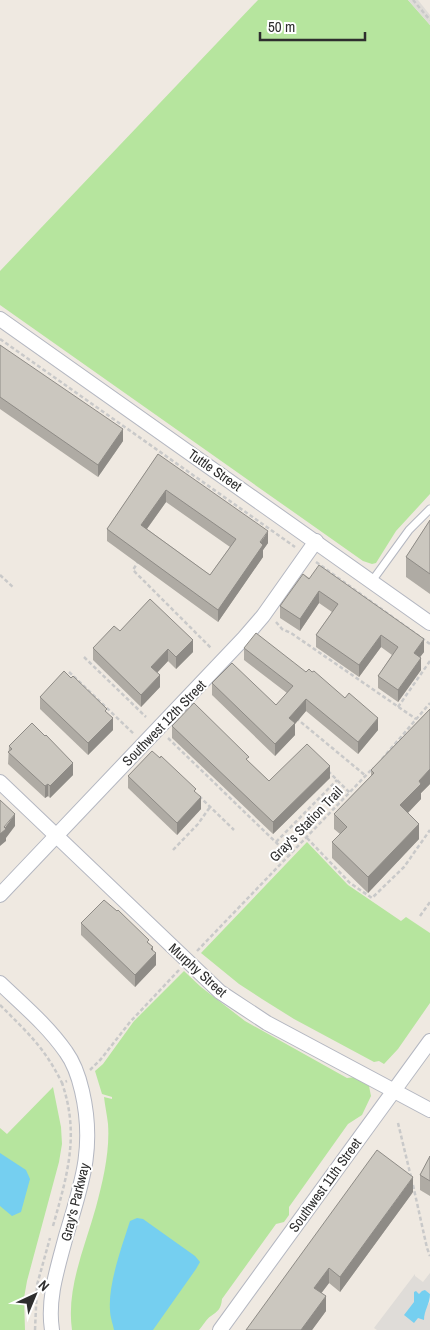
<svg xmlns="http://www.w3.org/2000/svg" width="430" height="1330" viewBox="0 0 430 1330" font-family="'Archivo Narrow',sans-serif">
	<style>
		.green { fill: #b6e59e }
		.plaza { fill: #dfdcd8 }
		.water { fill: #75cff0 }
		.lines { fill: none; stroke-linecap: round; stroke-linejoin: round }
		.service-casing { stroke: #b4b7c1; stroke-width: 9 }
		.minor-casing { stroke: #b4b7c1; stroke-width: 16 }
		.path { stroke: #c9c9c9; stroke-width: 2.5; stroke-dasharray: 4 2.5; stroke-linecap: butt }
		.service { stroke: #fff; stroke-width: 7 }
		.minor { stroke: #fff; stroke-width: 14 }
		.wall { fill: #afaba4; fill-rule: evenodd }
		.shaded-wall { fill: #8e8b86 }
		.building { fill: #cbc7bf; stroke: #8e8b86; fill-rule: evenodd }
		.labels { text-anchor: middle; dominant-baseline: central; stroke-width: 4; stroke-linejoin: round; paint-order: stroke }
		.street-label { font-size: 14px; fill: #2e2e2e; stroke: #fff }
	</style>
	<rect width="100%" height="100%" fill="#efe9e1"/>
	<g class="green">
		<path d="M258 0H408L430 25V494L396 531 376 563 372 564 363 561 0 305V271Z"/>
		<path d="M307 842 348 885 401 921 406 917 430 933V1003L398 1049 384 1064 379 1061 374 1062 294 1019 262 999 239 984 201 953Z"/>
		<path d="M184 971 201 987 245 1021 347 1078 356 1077 369 1086 371 1096 362 1115 348 1124 289 1207V1215L284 1222 276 1224 222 1299C221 1309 218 1311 211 1316 206 1319 203 1326 199 1330H72C66 1288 85 1247 96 1207 103 1181 110 1151 108 1124 107 1115 105 1106 104 1097L112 1099V1097L102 1094 95 1071 103 1064 134 1021Z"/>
		<path d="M53 1087 61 1127 62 1144 59 1162 27 1281 24 1298 25 1330H0V1128L7 1134Z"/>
	</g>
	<g class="plaza">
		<path d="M408 0H418L430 15V25Z"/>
		<path d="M430 1273V1294L425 1290 424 1310 430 1302V1330H377L374 1328 415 1274V1276L423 1282Z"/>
	</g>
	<g class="water">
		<path d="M0 1153 26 1170 30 1179 21 1212 12 1216 0 1206Z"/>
		<path d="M137 1218 143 1219 195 1256 200 1262 196 1269 153 1330H114C113 1324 110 1317 110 1310 108 1284 122 1246 130 1221Z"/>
		<path d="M425 1290 430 1294C430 1304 424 1310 424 1320L418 1318 414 1323 404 1315 414 1302V1292L416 1291 419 1294 422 1291Z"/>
	</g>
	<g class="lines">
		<defs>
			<path id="service" d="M372 581 409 530 430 509"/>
			<g id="minor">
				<path d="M0 319 430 623"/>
				<path d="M0 782 220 992 267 1023 430 1110"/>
				<path d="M0 895 244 638 263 616 316 541"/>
				<path d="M0 983C23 1005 48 1026 66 1052 74 1063 79 1078 82 1091 95 1147 82 1183 66 1236 58 1267 47 1298 52 1330"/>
				<path d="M220 1330 430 1041"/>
			</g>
		</defs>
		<use href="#service" class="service-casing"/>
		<use href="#minor" class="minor-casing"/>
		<g class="path">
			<path d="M413 0 430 20"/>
			<path d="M0 339 295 547"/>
			<path d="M139 560 133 570 212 649"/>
			<path d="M316 562 430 644"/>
			<path d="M0 575 14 588"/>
			<path d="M276 622 282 629 291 633 416 719"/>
			<path d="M84 657 146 717"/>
			<path d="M69 672 134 734"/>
			<path d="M398 707 430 661"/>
			<path d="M296 718 366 776"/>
			<path d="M168 738 290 856"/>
			<path d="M382 759 430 703"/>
			<path d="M328 771 350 793"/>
			<path d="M199 796 234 830"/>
			<path d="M307 838 350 883 372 898 404 867 430 830"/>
			<path d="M276 842 337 780"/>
			<path d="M173 850 198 824 210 807"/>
			<path d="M420 916 430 902"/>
			<path d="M197 951 373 768"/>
			<path d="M0 1005C27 1032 45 1048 62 1083L67 1081"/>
			<path d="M90 1070 101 1059 130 1022 179 970"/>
			<path d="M398 1123 411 1177"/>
			<path d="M413 1185 427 1248 430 1256"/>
			<path d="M53 1226C67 1176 80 1135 62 1083"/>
			<path d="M35 1330 37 1285 50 1238"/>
		</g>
		<use href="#service" class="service"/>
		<use href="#minor" class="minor"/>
	</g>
	<g class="wall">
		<path d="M0 345 123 441 98 477 0 409Z"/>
		<path d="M158 454 268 543 263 550V557L218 622 107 541V529ZM166 502 230 547 210 575 147 529Z"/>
		<path d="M430 520V594L406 577V557Z"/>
		<path d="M303 574 424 652 420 657 421 670 398 702 378 688V676L392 655 381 647 359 677 316 647V635L332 612 319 603 300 631 280 618V606Z"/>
		<path d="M120 631 193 652 176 669 168 661 157 673 160 687 141 707 93 660V648Z"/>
		<path d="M244 648 378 730 358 754 306 711 295 724V735L275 756 212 695V683L276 705 287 693 244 660Z"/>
		<path d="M40 697 107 713 113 730 88 755 40 709Z"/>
		<path d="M430 709V784L421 793V799L408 813 419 839 368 893 332 858V842L340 834 334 829V814L371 776V770Z"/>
		<path d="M172 726 249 762 269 781 330 778 273 834 172 738Z"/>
		<path d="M9 746 73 775 50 798 48 796 45 798 8 764Z"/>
		<path d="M128 776 196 793 201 809 177 835 128 788Z"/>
		<path d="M81 923 149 943 153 951 156 965 135 987 81 935Z"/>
		<path d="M430 1156V1196L420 1190V1175Z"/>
		<path d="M413 1192 340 1292 329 1283 321 1293 326 1311 312 1330H246Z"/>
	</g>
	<g class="shaded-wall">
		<path d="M123 429V441L98 477V465Z"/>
		<path d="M166 490V502L141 537V525Z"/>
		<path d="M268 531V543L263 550V557L218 622V610Z"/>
		<path d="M319 591V603L300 631V619Z"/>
		<path d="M381 635V647L359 677V665Z"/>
		<path d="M424 639V652L414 665V653Z"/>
		<path d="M193 640V652L176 669V657Z"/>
		<path d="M168 649V661L151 679V667Z"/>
		<path d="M421 658V670L398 702V690Z"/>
		<path d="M160 675V687L141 707V695Z"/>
		<path d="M306 699V711L295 724V735L275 756V744L289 718Z"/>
		<path d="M113 718V730L88 755V743Z"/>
		<path d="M378 718V730L358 754V742Z"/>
		<path d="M73 763V775L50 798V786Z"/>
		<path d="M330 766V778L273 834V822Z"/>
		<path d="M430 769V784L421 793V799L400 821V805L419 781Z"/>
		<path d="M48 784V796L45 798V786Z"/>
		<path d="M201 797V809L177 835V823Z"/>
		<path d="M15 814V826L6 838V841L0 846V834Z"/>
		<path d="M419 824V839L368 893V877Z"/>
		<path d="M153 947V956L156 953V965L135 987V975Z"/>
		<path d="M413 1177V1192L340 1292V1277Z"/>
		<path d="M329 1268V1283L314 1303V1288Z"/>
		<path d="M326 1296V1311L312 1330H301Z"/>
	</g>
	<g class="building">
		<path d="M0 345 123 429 98 465 0 397Z"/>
		<path d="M158 454 268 531 260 542 263 545 218 610 107 529ZM166 490 236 539 210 575 141 525Z"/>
		<path d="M430 520V574L406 557Z"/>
		<path d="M319 565 424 639 414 653 421 658 398 690 378 676 398 647 381 635 359 665 316 635 338 604 319 591 300 619 280 606 303 574 309 579Z"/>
		<path d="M150 599 193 640 176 657 168 649 151 667 160 675 141 695 93 648 114 626 120 631Z"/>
		<path d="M256 633 306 672 309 669 312 672 314 671 345 698 349 693 378 718 358 742 306 699 289 718 295 723 275 744 212 683 232 663 276 705 293 686 244 648Z"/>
		<path d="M64 671 71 678 73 676 107 709 105 711 113 718 88 743 40 697Z"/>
		<path d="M194 703 249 757 246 759 269 781 307 744 330 766 273 822 172 726Z"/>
		<path d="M430 709V769L419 781 421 784 400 805 419 824 368 877 332 842 347 827 334 814 374 773 371 770Z"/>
		<path d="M32 723 45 736 46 735 73 763 50 786 48 784 45 786 8 752 12 749 9 746Z"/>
		<path d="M152 751 160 758 161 756 196 789 194 791 201 797 177 823 128 776Z"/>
		<path d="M0 800 15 814 4 827 6 829 0 834Z"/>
		<path d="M104 900 117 911 118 910 149 940 147 942 153 947 151 949 156 953 135 975 81 923Z"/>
		<path d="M377 1150 413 1177 340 1277 329 1268 314 1288 326 1296 301 1330H246Z"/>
		<path d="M430 1156V1181L420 1175Z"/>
	</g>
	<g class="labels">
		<g class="street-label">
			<text transform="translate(215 470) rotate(35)">Tuttle Street</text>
			<text transform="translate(164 723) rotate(-46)">Southwest 12th Street</text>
			<text transform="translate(306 824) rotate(-46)">Gray's Station Trail</text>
			<text transform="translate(198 970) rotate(42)">Murphy Street</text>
			<text transform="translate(325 1185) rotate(-54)">Southwest 11th Street</text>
			<text transform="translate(75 1202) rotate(-76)">Gray's Parkway</text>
		</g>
	</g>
	<g transform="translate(35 1295) rotate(44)" stroke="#ffffff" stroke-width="4" paint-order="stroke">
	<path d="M0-4L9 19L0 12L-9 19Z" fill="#2e2e2e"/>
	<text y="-8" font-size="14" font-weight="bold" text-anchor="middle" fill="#2e2e2e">N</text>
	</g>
	<path d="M260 32v8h105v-8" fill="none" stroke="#2e2e2e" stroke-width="2.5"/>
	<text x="268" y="32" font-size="15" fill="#2e2e2e" stroke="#ffffff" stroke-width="4" paint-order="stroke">50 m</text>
</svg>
